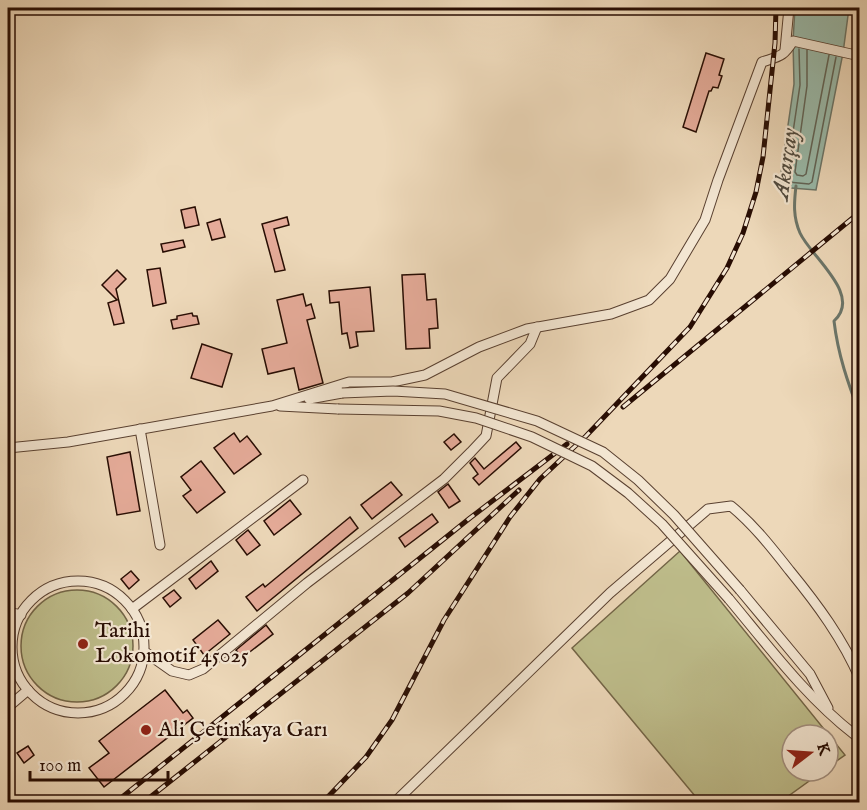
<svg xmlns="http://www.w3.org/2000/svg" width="867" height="810" viewBox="0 0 867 810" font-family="'IM FELL English',serif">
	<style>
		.green { fill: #bebd8b; stroke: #736547; stroke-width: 1.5 }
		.water { fill: #9abbab; stroke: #6c7568; stroke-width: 1.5 }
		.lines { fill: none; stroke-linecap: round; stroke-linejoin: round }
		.shore { stroke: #616457; stroke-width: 1.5 }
		.stream { stroke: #6c7568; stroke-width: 3 }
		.building { fill: #e5ab99; stroke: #280d03; stroke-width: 1.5 }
		.minor-casing { stroke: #594030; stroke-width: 11 }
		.minor { stroke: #f3e6d2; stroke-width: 9 }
		.rail-casing { stroke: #280d03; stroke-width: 5 }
		.rail { stroke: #f3e6d2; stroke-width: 3; stroke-dasharray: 9; stroke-linecap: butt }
		.minor-bridge-casing { stroke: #594030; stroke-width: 11; stroke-linecap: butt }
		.minor-bridge { stroke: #f3e6d2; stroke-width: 9 }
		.poi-dot { fill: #8f2418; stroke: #f3e6d2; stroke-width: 2 }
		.labels { text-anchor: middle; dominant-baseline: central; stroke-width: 4.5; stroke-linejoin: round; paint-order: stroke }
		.poi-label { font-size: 22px; fill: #280d03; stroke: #f3e6d2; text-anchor: start }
		.water-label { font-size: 24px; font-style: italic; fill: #504a3e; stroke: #f3e6d2 }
	</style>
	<rect width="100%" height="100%" fill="#edd8b9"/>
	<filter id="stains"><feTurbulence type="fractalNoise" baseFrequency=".00333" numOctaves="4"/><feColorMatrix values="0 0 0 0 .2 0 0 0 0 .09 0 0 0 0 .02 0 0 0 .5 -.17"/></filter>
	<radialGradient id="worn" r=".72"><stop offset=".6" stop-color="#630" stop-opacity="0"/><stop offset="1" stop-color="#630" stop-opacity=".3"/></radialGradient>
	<g class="green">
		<path d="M680 551 845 755 828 767V735H792V771H823L780 802H700L572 648Z"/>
		<circle cx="77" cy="646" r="56"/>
	</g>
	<path class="water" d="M795 8H849L843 53 816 190 779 187 794 84 793 41Z"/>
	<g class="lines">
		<g class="shore">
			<path d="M799 49 800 85 786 179 788 182 809 184 812 182 836 57"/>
			<path d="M807 50V86L795 172 797 175 803 176 806 174 829 55"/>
		</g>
		<path class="stream" d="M796 186C794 203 793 217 800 233 811 257 863 295 834 321 838 355 848 383 860 415"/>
	</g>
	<g class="building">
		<path d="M706 53 724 59 719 75 722 76 718 88 713 87 711 91H709L696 132 683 127Z"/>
		<path d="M195 207 199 225 185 228 181 210Z"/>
		<path d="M287 217 289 225 274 229 285 270 275 272 262 224Z"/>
		<path d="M220 219 225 237 212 240 207 223Z"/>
		<path d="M183 240 185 247 163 252 161 244Z"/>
		<path d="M160 268 166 303 153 306 147 270Z"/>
		<path d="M117 270 126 279 116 289 124 323 114 325 108 303 117 300 102 285Z"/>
		<path d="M425 274 427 300 436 299 438 328 429 329 430 348 406 349 402 275Z"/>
		<path d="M370 287 374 331 356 332 358 346 350 348 347 333 342 334 339 302 330 303 329 291Z"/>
		<path d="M303 294 306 306 311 304 315 318 307 320 323 383 299 390 294 368 268 374 262 349 287 343 277 300Z"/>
		<path d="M192 313 193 316H197L199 324 173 329 171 320 177 319V316Z"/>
		<path d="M202 344 232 354 222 387 191 378Z"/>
		<path d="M234 433 240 442 247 436 261 454 234 474 214 448Z"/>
		<path d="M454 434 461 442 451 450 444 442Z"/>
		<path d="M516 442 521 448 479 485 473 478 478 474 470 463 475 458 484 469Z"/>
		<path d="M130 452 140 511 117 515 107 457Z"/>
		<path d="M201 461 225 492 197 513 183 496 191 490 181 477Z"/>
		<path d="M391 482 402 495 372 519 361 505Z"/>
		<path d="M448 484 460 501 449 508 438 492Z"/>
		<path d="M290 500 301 514 274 535 264 521Z"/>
		<path d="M432 514 438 522 405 547 399 538Z"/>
		<path d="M350 517 358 528 257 611 246 597 263 584 265 587Z"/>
		<path d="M248 530 260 545 247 555 236 540Z"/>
		<path d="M211 561 218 571 196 589 189 579Z"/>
		<path d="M131 571 139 580 129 589 121 579Z"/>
		<path d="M174 590 181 598 170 607 163 598Z"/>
		<path d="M218 620 230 634 204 655 193 640Z"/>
		<path d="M266 625 273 634 242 658 236 650Z"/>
		<path d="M165 690 183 713 187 710 193 718 104 787 89 768 109 753 99 741Z"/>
		<path d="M28 746 34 755 24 763 17 753Z"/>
	</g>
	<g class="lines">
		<defs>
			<g id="minor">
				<path d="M785 50 789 8"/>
				<path d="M309 399 342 393"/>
				<path d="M280 406 338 409"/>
				<path d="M140 429 160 545"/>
				<path d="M8 448 68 442 272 406 349 382H392L425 375 479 347 527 329 611 314 649 300 670 279 705 220 718 180 762 62C780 56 783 57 793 41L860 56"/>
				<circle cx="78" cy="647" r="66"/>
				<path d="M740 590 810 674 828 708"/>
				<path d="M729 599C769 647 806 697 855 735L860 734"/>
				<path d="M132 609 303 480"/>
				<path d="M8 612 21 615"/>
				<path d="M145 652 172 671 189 675 203 669 307 583 444 479 471 452 486 436 497 378 530 344 537 327"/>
				<path d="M8 707 28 690"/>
				<path d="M395 802 610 593 708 509 731 506C754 525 771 547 790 571 817 604 843 639 860 679"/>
			</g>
		</defs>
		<use href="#minor" class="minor-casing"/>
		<use href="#minor" class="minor"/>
		<defs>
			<g id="rail">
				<path d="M623 407 860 212"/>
				<path d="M116 802 470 518 567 444"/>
				<path d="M144 802 408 593 519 490"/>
				<path d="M323 802 366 757 392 720 444 620 510 517 540 479 586 436 690 327 727 268 743 233 756 192 763 157 775 43 776 8"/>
			</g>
		</defs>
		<use href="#rail" class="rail-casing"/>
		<use href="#rail" class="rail"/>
		<defs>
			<g id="minor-bridge">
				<path d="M342 393 393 391 445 394 537 421 603 452 638 480 674 515 740 590"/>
				<path d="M338 409 439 411 476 418 532 437 592 466 628 493 662 524 729 599"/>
			</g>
		</defs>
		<use href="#minor-bridge" class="minor-bridge-casing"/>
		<use href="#minor-bridge" class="minor-bridge"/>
	</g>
	<g class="poi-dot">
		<circle cx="83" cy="644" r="6"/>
		<circle cx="146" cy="730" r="6"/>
	</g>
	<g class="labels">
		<g class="poi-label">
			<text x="95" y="631">Tarihi<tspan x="95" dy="25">Lokomotif 45025</tspan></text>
			<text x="158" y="730">Ali Çetinkaya Garı</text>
		</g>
		<g class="water-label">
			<text transform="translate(786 164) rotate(-82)">Akarçay</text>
		</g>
	</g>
	<rect width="867" height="810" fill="none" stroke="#edd8b9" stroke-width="30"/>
	<rect x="9" y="9" width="849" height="792" fill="none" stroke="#280d03" stroke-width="3"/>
	<rect x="15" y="15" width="837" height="780" fill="none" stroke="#280d03" stroke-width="1.5"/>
	<g transform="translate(810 753) rotate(73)"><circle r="28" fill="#f3e6d2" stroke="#a28f7f" stroke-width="1.5"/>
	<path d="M0-4.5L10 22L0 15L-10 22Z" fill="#8f2418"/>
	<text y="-9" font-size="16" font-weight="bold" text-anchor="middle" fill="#280d03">K</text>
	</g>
	<path d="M30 771v9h138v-9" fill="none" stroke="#280d03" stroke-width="3"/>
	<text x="39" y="771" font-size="18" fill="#280d03" stroke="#f3e6d2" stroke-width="4.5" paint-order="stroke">100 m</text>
	<rect width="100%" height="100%" filter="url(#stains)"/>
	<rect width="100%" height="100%" fill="url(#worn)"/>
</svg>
